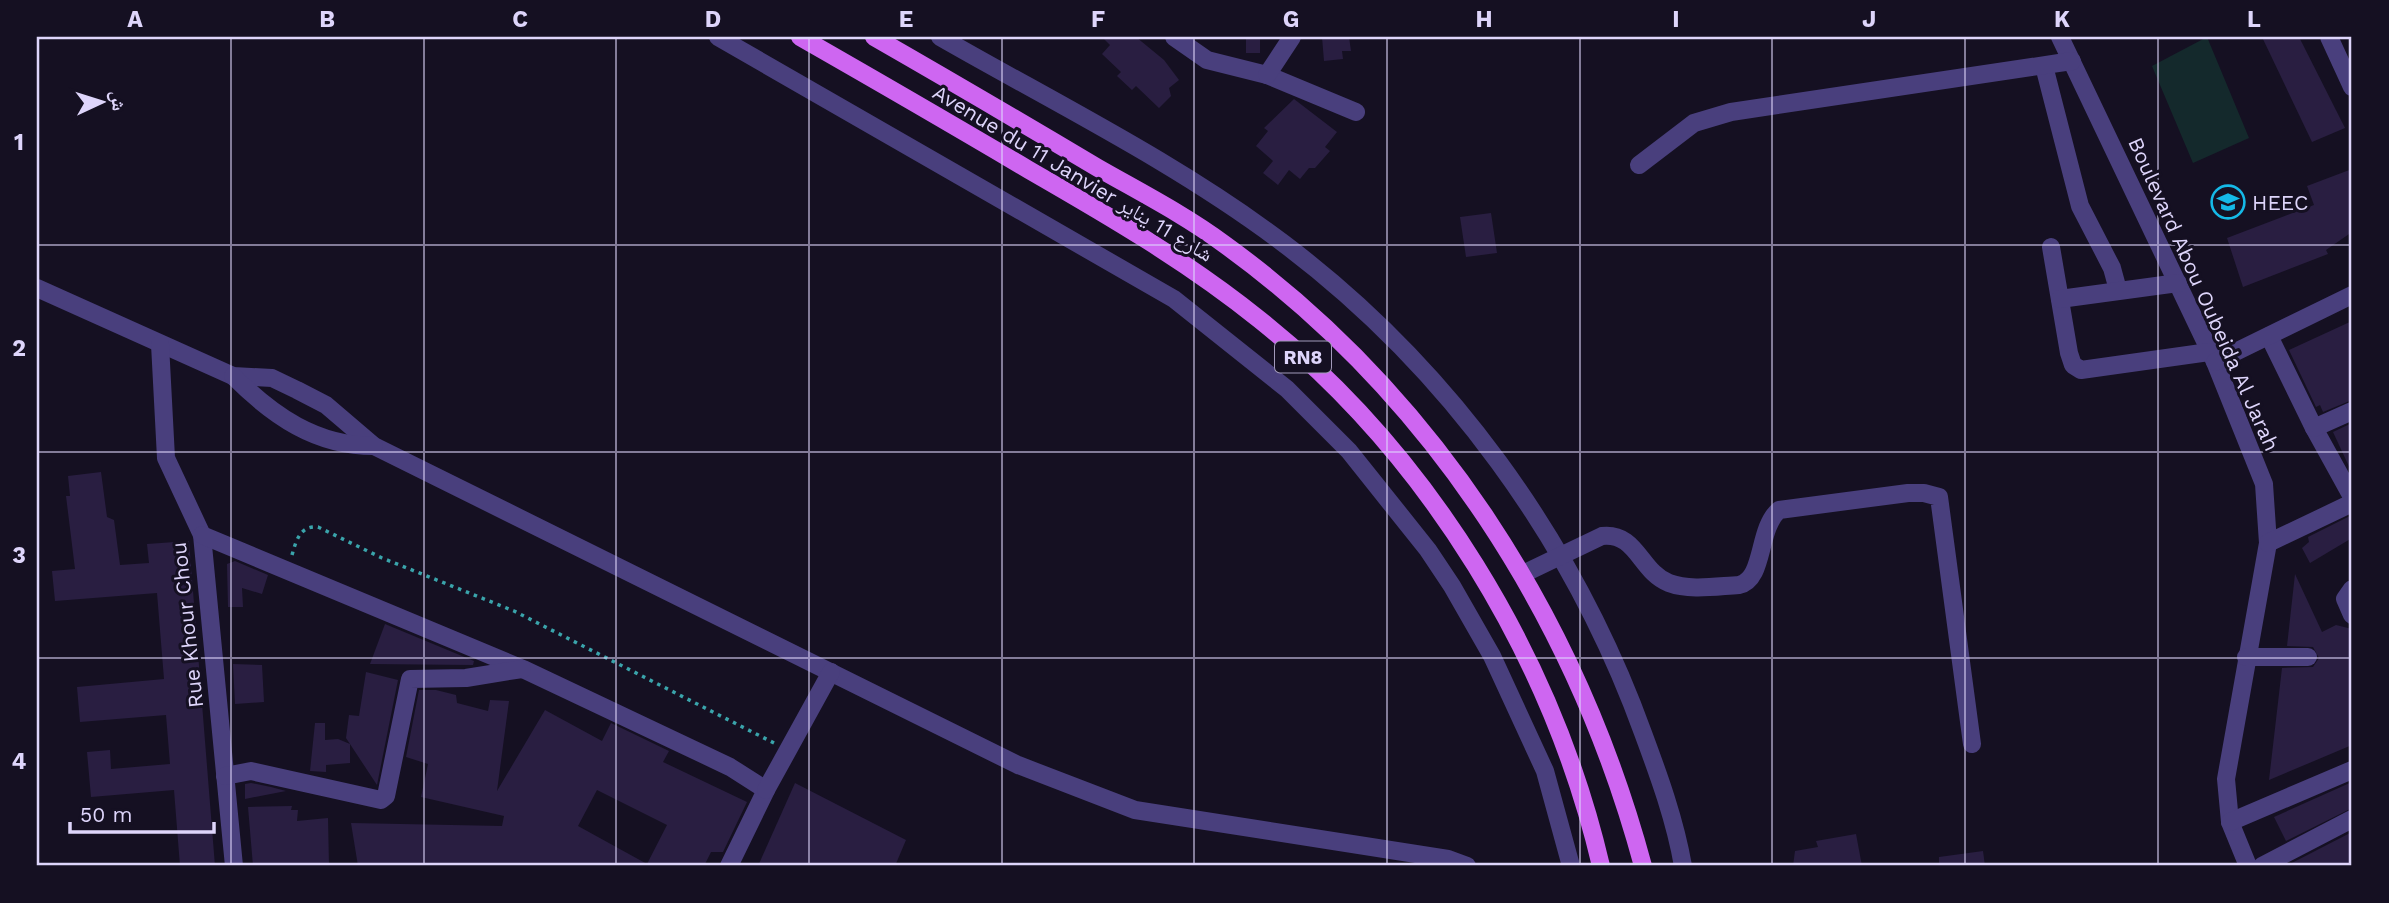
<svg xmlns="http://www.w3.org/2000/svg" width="2389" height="903" viewBox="0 0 2389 903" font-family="'Work Sans','Noto Naskh Arabic',sans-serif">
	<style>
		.green { fill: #14292c }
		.building { fill: #291e41; fill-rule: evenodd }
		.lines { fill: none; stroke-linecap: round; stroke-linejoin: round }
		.path { stroke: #3aa4ab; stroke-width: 3.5; stroke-dasharray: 3.5 5; stroke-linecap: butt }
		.minor { stroke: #493f7d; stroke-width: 18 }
		.major { stroke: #ce66f1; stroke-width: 18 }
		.grid { fill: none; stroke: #ded5fb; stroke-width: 2; stroke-opacity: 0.55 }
		.labels { text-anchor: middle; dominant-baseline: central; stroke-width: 6; stroke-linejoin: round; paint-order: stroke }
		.shield { fill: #151022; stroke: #a29aba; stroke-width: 2 }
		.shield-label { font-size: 19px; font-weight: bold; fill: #ded5fb }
		.street-label { font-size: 21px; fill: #ded5fb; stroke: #151022 }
		.poi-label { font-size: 21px; fill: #ded5fb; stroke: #151022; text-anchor: start }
		.neatline { fill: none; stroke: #ded5fb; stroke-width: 2.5 }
		.grid-label { font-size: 23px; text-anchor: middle; font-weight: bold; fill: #ded5fb }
	</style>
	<rect width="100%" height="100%" fill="#151022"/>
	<path class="green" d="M2207 37 2249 138 2193 163 2152 66Z"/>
	<g class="building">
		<path d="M1102 37H1136L1164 60 1179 80 1169 88 1171 96 1159 108 1136 86 1132 90 1117 76 1121 72 1102 54 1110 45Z"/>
		<rect x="1246" y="37" width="14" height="16"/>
		<path d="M1322 37H1349L1351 51H1342L1343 59 1324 61Z"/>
		<path d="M2262 37H2299L2345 128 2312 142Z"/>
		<path d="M1294 99 1337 132 1325 147 1330 151 1315 168H1309L1300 179 1289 170 1278 185 1263 173 1273 161 1256 146 1268 131 1264 128Z"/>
		<path d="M2352 169V232L2326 250 2328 254 2243 287 2227 238 2314 205 2307 186Z"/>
		<path d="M1491 213 1497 253 1466 257 1460 217Z"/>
		<path d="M2352 321V400L2323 412 2320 405 2316 407 2289 350Z"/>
		<path d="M2352 423V473L2333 432Z"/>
		<path d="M101 472 107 517 114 520 120 565 149 563 147 544 189 541 215 866H180L174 790 91 797 87 752 110 750 111 769 170 764 166 715 80 722 77 687 164 679 157 593 55 601 52 571 75 569 66 496H70L68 476Z"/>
		<path d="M2352 515V538L2310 563 2302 548 2309 542 2308 537Z"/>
		<path d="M235 561 268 575 262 594 242 588 243 607H228L227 564Z"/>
		<path d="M2295 574 2322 632 2336 625 2352 629V745L2269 780 2282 668 2313 667 2319 658 2313 647 2287 646Z"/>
		<path d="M385 624 474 661 473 665 370 664Z"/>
		<path d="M233 664 262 665 264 702 235 704Z"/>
		<path d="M366 672 398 680 377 785 350 744V763L326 765V772L310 771 315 723H325V740L338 739 350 744 346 738 349 715 359 716Z"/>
		<path d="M419 690H436L456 695 457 703 488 711 490 700 509 701 497 791 545 710 602 741 611 723 669 751 663 762 747 802 723 852H711L704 866H358L351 823 502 826 504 816 421 797 428 764 406 757ZM597 790 667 825 647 864 578 826Z"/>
		<path d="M2352 782V808L2286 841 2274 817Z"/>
		<path d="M251 783 271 787 286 791 245 799V784Z"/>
		<path d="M795 783 906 840 895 866H758Z"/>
		<path d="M292 806 291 810H298L297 821 328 818 329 866H253L248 807Z"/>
		<path d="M2352 832V866H2286Z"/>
		<path d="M1856 834 1862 866H1793L1795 851 1818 847 1816 841Z"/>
		<path d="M1983 851 1985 866H1939V857Z"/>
	</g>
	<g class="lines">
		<path class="path" d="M292 555C296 541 300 525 318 527L382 558 514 611 774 743"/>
		<g class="minor">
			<path d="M718 37 1174 299 1287 389 1349 451 1428 550 1452 586 1492 656 1545 771 1571 866"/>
			<path d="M940 37C1055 103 1177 163 1283 243 1448 367 1573 540 1643 733 1659 776 1675 820 1683 866"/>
			<path d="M1174 37 1207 60 1267 75 1356 112"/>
			<path d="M2060 37 2215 362 2264 484 2268 543 2226 779 2230 822 2248 866"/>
			<path d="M2329 37 2352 87"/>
			<path d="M2044 66 2080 206 2112 268 2118 290"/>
			<path d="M1267 75 1292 37"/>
			<path d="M1639 165 1694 123 1731 112 2072 61"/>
			<path d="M2051 247 2069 353 2073 365 2081 370 2209 352"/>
			<path d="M37 288 233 376 272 378 297 390 326 405 374 446 1018 765 1135 810 1448 859 1467 866"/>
			<path d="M2060 299 2178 283"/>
			<path d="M2269 336 2314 428 2352 497"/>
			<path d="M160 344 166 458 202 535 234 866"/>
			<path d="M2215 362 2352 295"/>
			<path d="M233 376C273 416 316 446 374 446"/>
			<path d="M2314 428 2352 411"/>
			<path d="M202 535 523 669 730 767 766 790 729 866"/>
			<path d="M2268 543 2352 503"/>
			<path d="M1523 574 1602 536C1637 532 1640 572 1669 583 1690 591 1718 586 1739 585 1765 579 1757 529 1779 510L1908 493H1924L1939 497 1972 744"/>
			<path d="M2352 589 2345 599 2352 615"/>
			<path d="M2246 657H2308"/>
			<path d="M225 776 251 771 381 800 386 796 410 679 466 678 522 669"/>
			<path d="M766 790 831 672"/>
			<path d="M2230 822 2352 770"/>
			<path d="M2262 866 2352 819"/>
		</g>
		<g class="major">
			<path d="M800 37C877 81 953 125 1029 170 1109 216 1188 262 1260 320 1429 455 1552 657 1601 866"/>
			<path d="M874 37C949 80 1024 124 1098 168 1140 192 1185 215 1224 244 1433 395 1576 618 1643 866"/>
		</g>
	</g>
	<path class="grid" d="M231 37V866M424 37V866M616 37V866M809 37V866M1002 37V866M1194 37V866M1387 37V866M1580 37V866M1772 37V866M1965 37V866M2158 37V866M37 245H2352M37 452H2352M37 658H2352"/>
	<defs>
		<symbol id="school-ring" viewBox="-11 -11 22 22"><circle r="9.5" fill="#151022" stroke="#15b9e7" stroke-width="1.5"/><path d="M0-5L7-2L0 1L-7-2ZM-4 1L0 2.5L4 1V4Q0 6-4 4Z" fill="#15b9e7"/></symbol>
	</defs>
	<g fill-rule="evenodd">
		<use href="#school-ring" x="2209" y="183" width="38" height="38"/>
	</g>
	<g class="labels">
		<rect class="shield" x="1275" y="341.5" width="56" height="31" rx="5"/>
		<g class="shield-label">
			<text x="1303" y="357">RN8</text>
		</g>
		<g class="street-label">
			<text transform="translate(1073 173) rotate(31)">Avenue du 11 Janvier شارع 11 يناير</text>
			<text transform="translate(2204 294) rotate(66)">Boulevard Abou Oubeida Al Jarah</text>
			<text transform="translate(187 625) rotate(-96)">Rue Khour Chou</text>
		</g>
		<g class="poi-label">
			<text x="2252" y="202">HEEC</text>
		</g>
	</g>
	<rect width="2389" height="903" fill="none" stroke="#151022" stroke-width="77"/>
	<g transform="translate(102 102) rotate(86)" stroke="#151022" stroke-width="5" paint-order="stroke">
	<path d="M0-5L12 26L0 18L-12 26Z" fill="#ded5fb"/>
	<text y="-10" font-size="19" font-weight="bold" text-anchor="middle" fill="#ded5fb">ش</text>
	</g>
	<path d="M70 822v10h144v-10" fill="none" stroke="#ded5fb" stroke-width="3.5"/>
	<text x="80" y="822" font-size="21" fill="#ded5fb" stroke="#151022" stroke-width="5" paint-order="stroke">50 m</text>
	<rect x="38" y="38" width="2312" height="826" class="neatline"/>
	<g class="grid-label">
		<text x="135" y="27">A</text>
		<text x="327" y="27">B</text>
		<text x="520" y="27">C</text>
		<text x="713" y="27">D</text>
		<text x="906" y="27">E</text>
		<text x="1098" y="27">F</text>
		<text x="1291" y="27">G</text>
		<text x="1484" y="27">H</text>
		<text x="1676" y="27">I</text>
		<text x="1869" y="27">J</text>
		<text x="2062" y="27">K</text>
		<text x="2254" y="27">L</text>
		<text x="19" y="150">1</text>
		<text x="19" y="356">2</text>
		<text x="19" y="563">3</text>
		<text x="19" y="769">4</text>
	</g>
</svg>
